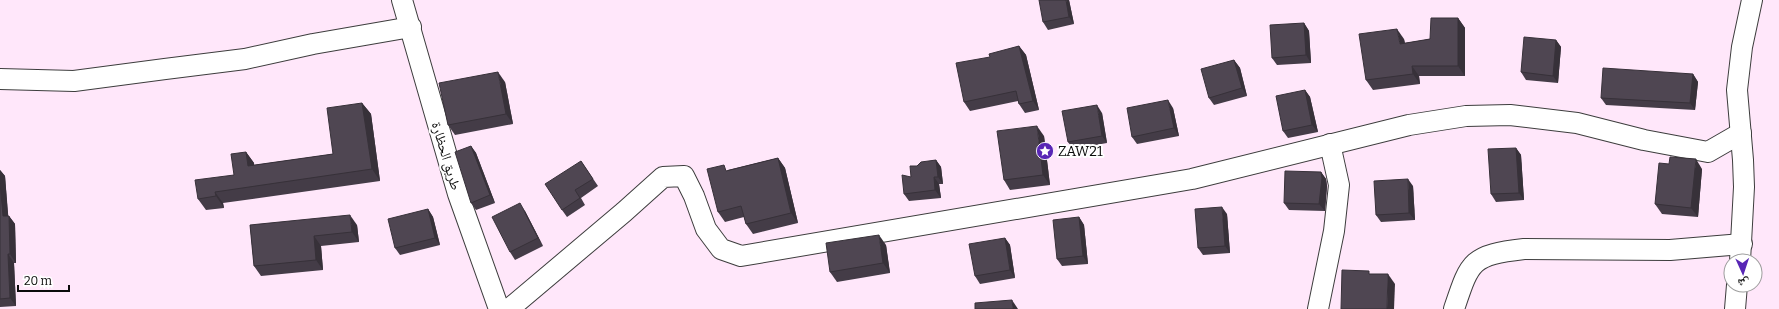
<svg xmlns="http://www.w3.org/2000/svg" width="1779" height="309" viewBox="0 0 1779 309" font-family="Bitter,'Noto Naskh Arabic',serif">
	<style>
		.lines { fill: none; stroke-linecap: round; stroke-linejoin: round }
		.minor-casing { stroke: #3d3d3d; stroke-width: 22 }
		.minor { stroke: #fff; stroke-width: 20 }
		.wall { fill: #443c47 }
		.shaded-wall { fill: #373139 }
		.building { fill: #4f4652; stroke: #373139 }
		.labels { text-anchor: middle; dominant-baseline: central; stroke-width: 4; stroke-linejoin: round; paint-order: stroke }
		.poi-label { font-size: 14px; fill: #0a0a0a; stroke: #fff; text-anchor: start }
		.street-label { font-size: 14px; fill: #0a0a0a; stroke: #fff }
	</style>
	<rect width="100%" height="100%" fill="#ffe7fa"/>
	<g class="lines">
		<defs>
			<g id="minor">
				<path d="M402 0 458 194 499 309"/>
				<path d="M0 79 74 81 165 69 245 59 313 44 411 27"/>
				<path d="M1740 261 1744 187 1743 160 1737 90 1742 47 1752 0"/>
				<path d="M509 309 624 212 663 177 684 176 694 196 706 229 721 249 741 256 1192 179 1409 125 1466 116 1510 115 1577 123 1644 140 1708 152 1741 133"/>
				<path d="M1318 309 1334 231 1339 185 1330 144"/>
				<path d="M1454 309C1470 261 1471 255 1524 249L1670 250 1742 244"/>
				<path d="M1735 309 1737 285"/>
			</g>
		</defs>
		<use href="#minor" class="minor-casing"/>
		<use href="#minor" class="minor"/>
	</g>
	<g class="wall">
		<path d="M1069 0 1074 24 1048 30 1043 22Z"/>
		<path d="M1458 18 1465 28V76H1419L1420 84 1373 90 1366 80 1404 39 1405 43 1430 39Z"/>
		<path d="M1304 23 1309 31 1311 63 1277 65 1272 58Z"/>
		<path d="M1556 40 1561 47 1558 83 1526 80 1521 72Z"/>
		<path d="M1019 46 1026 55 1039 110 1025 113 1019 104 1018 101 970 111 964 102 990 57Z"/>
		<path d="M1234 60 1240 68 1247 96 1214 105 1209 98Z"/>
		<path d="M1693 74 1698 82 1695 110 1606 105 1601 98Z"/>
		<path d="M505 82 513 124 455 135 448 125Z"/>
		<path d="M1305 90 1310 97 1318 132 1288 138 1283 131Z"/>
		<path d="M362 103 371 114 380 181 223 203 224 208 206 210 198 199 234 175 246 152 254 163V165L333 154Z"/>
		<path d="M1173 108 1179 136 1137 144 1132 137Z"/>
		<path d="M1102 113 1107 143 1073 149 1068 142Z"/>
		<path d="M1044 136 1050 185 1010 190 1004 180Z"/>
		<path d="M471 146 476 153 495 203 476 210 471 203Z"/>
		<path d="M1516 148 1521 155 1524 200 1496 202 1491 194Z"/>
		<path d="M778 158 785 168 798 223 753 234 746 224 744 217 725 222 718 212 728 170Z"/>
		<path d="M936 160 941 167 943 184H939L941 198 909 201 904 194 911 177 917 166Z"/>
		<path d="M581 161 598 186 581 198 585 205 567 217 562 210Z"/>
		<path d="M1669 164 1702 169 1698 217 1662 214 1655 204Z"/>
		<path d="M0 170 5 176 8 216H9L15 224 16 263H14L16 306 0 307Z"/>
		<path d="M1321 172 1326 179 1327 186 1325 211 1289 210 1284 203Z"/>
		<path d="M1413 186 1415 220 1381 222 1376 215Z"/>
		<path d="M428 209 433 217 440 245 400 255 395 248Z"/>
		<path d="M525 211 543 246 515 260 510 252Z"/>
		<path d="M1227 214 1230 253 1203 255 1198 248Z"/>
		<path d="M1079 217 1084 225 1088 264 1062 266 1057 259Z"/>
		<path d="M250 225H357L359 242 321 246 323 270 261 276 254 266Z"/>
		<path d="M1005 238 1010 245 1015 278 980 284 975 276Z"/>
		<path d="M886 245 890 273 837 282 830 272Z"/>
	</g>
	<g class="shaded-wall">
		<path d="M1066 0H1069L1074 24 1069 17Z"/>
		<path d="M1458 18 1465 28V76L1458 66Z"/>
		<path d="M1304 23 1309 31 1311 63 1306 55Z"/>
		<path d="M1397 29 1404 39 1406 53 1400 44Z"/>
		<path d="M1556 40 1561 47 1558 83 1553 76Z"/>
		<path d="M1019 46 1026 55 1039 110 1033 101Z"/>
		<path d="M1234 60 1240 68 1247 96 1242 88Z"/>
		<path d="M1412 66 1419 76 1420 84 1413 74Z"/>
		<path d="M498 72 505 82 513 124 506 114Z"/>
		<path d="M1693 74 1698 82 1695 110 1690 103Z"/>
		<path d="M1305 90 1310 97 1318 132 1312 125Z"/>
		<path d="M1168 100 1173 108 1179 136 1174 128Z"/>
		<path d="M362 103 371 114 380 181 372 169Z"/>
		<path d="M1097 105 1102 113 1107 143 1102 136Z"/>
		<path d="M1037 126 1044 136 1050 185 1043 175Z"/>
		<path d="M471 146 476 153 495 203 490 195Z"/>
		<path d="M1516 148 1521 155 1524 200 1519 193Z"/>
		<path d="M246 152 254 163 256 178 248 166Z"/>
		<path d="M778 158 785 168 798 223 791 213Z"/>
		<path d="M1696 159 1702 169 1698 217 1691 208Z"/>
		<path d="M936 160 941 167 943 184 938 177Z"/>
		<path d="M0 170 5 176 9 225 3 216 0 183Z"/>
		<path d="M1321 172 1326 179 1327 186 1325 211 1319 204Z"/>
		<path d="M934 177 939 184 941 198 935 190Z"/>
		<path d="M1408 179 1413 186 1415 220 1409 213Z"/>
		<path d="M215 192 223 203 224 208 216 196Z"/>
		<path d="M520 203 525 211 543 246 538 238Z"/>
		<path d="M1222 207 1227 214 1230 253 1225 246Z"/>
		<path d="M428 209 433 217 440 245 435 238Z"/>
		<path d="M350 215 357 225 359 242 352 232Z"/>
		<path d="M9 216 15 224 16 263 10 254Z"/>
		<path d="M1079 217 1084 225 1088 264 1083 256Z"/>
		<path d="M879 235 886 245 890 273 883 263Z"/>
		<path d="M314 236 321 246 323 270 316 260Z"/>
		<path d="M1005 238 1010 245 1015 278 1010 270Z"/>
		<path d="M8 254 14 263 16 306 10 298Z"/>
		<path d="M1388 274 1395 284 1394 309H1387Z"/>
		<path d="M1012 300 1018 309H1013Z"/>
	</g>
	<g class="building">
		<path d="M1039 0H1066L1069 17 1043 22Z"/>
		<path d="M1431 18H1458V66H1412L1413 74 1366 80 1359 34 1397 29 1400 44 1430 39Z"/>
		<path d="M1304 23 1306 55 1272 58 1270 25Z"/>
		<path d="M1524 37 1556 40 1553 76 1521 72Z"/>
		<path d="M1019 46 1033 101 1019 104 1016 91 964 102 956 63 990 57 989 54Z"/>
		<path d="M1234 60 1242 88 1209 98 1201 69Z"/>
		<path d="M1603 68 1693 74 1690 103 1601 98Z"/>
		<path d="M498 72 506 114 448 125 439 83Z"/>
		<path d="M1305 90 1312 125 1283 131 1276 96Z"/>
		<path d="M1168 100 1174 128 1132 137 1127 108Z"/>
		<path d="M362 103 372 169 215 192 216 196 198 199 195 180 234 175 231 154 246 152 248 166 333 154 327 108Z"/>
		<path d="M1097 105 1102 136 1068 142 1062 111Z"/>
		<path d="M1037 126 1043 175 1004 180 997 131Z"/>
		<path d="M471 146 490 195 471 203 455 152Z"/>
		<path d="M1516 148 1519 193 1491 194 1488 149Z"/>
		<path d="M1670 157 1696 159 1691 208 1655 204 1659 163 1669 164Z"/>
		<path d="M778 158 791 213 746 224 741 206 718 212 707 169 724 165 726 171Z"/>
		<path d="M936 160 938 177H934L935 190 904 194 902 175 911 177 910 166H917L921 162Z"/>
		<path d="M581 161 593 179 575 190 580 198 562 210 545 184Z"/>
		<path d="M1285 171 1321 172 1322 178 1319 204 1284 203Z"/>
		<path d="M1408 179 1409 213 1376 215 1374 181Z"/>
		<path d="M0 183 3 216H9L10 254H8L10 298 0 299Z"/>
		<path d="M520 203 538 238 510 252 492 217Z"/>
		<path d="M1222 207 1225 246 1198 248 1195 209Z"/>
		<path d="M428 209 435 238 395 248 388 219Z"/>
		<path d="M350 215 352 232 314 236 316 260 254 266 250 225Z"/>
		<path d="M1079 217 1083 256 1057 259 1053 220Z"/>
		<path d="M879 235 883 263 830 272 826 243Z"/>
		<path d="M1005 238 1010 270 975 276 969 244Z"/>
		<path d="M1342 270 1369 271V274H1388L1387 309H1341Z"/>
		<path d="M1012 300 1013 309H975V303Z"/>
	</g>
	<defs>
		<symbol id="sight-disc" viewBox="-11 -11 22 22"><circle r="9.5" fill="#5826b5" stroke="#fff"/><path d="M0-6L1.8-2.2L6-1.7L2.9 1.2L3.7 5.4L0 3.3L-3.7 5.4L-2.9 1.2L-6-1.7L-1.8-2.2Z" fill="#fff"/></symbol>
	</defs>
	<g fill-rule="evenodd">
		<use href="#sight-disc" x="1035" y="141" width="20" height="20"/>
	</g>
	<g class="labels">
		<g class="poi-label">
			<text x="1058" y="151">ZAW21</text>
		</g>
		<g class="street-label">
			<text transform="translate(446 156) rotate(73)">طريق الحظارة</text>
		</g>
	</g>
	<g transform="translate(1743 273) rotate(177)"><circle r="19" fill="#ffffff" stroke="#9d9d9d"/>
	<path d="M0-3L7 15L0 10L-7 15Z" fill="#5826b5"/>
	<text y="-6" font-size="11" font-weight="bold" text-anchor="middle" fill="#0a0a0a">ش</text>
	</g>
	<path d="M18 285v6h51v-6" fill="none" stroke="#0a0a0a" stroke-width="2"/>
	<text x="24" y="285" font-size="12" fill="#0a0a0a" stroke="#ffffff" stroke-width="3" paint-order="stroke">20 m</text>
</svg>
